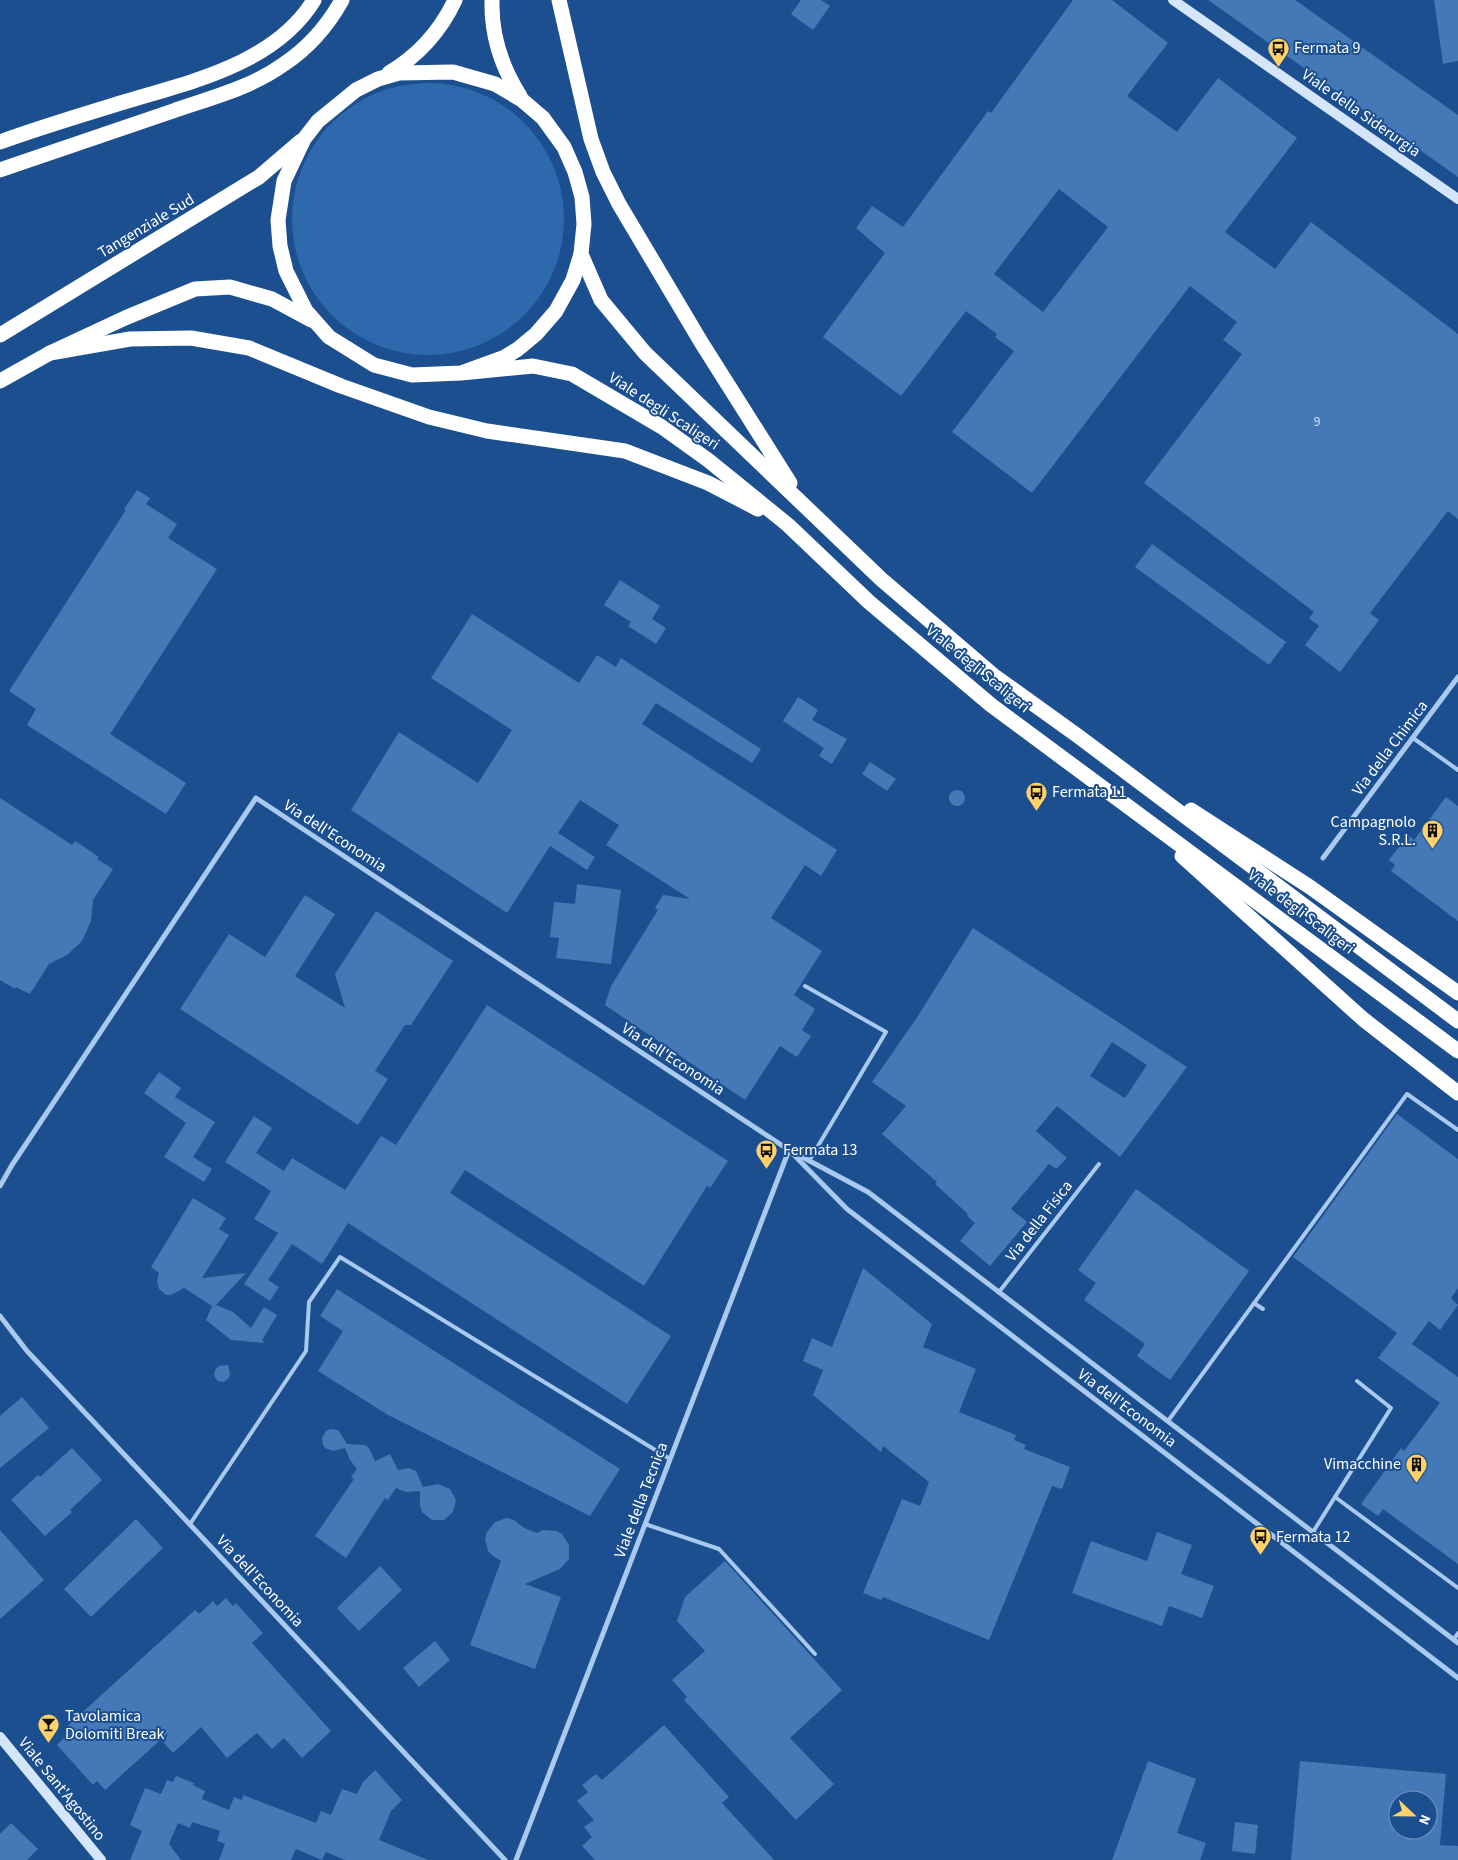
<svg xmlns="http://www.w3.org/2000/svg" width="1458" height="1860" viewBox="0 0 1458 1860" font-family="'Source Sans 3',sans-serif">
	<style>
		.green { fill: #2e69ad }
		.building { fill: #4478b7; fill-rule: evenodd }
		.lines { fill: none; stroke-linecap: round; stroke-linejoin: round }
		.lane { stroke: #a9c9ee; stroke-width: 4 }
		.street { stroke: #a9c9ee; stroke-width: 5 }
		.secondary { stroke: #d6e6fa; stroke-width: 10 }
		.highway { stroke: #fff; stroke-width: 15 }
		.labels { text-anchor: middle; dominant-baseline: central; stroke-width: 4; stroke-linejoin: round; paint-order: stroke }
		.number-label { font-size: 14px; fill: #d0dded }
		.poi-label { font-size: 16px; fill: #fff; stroke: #1b4f8f; text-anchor: start }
		.street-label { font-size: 16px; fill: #fff; stroke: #1b4f8f }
	</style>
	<rect width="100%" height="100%" fill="#1b4f8f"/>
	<circle class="green" cx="428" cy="219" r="136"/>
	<g class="building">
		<path d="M801 0H821L830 6 813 30 791 14Z"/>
		<path d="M1073 0H1112L1168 43 1127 96 1177 132 1218 78 1297 138 1225 232 1275 269 1311 222 1458 334V519L1448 511 1370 613 1379 620 1340 672 1305 645 1319 626 1309 618 1314 612 1144 483 1242 354 1223 340 1237 322 1190 286 1032 493 952 432 1014 351 995 337 997 334 966 311 901 396 823 337 885 253 856 228 872 206 903 227 988 111 991 113ZM1059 189 1108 227 1043 312 994 274Z"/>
		<path d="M1208 0H1295L1458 115V177Z"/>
		<path d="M1434 0H1458V61L1443 64Z"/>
		<path d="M137 490 150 498 146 504 177 524 168 538 217 569 110 734 186 783 166 814 27 725 36 709 9 691 126 510 124 509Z"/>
		<path d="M1152 544 1286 642 1269 665 1135 567Z"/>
		<path d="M620 580 660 606 652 619 666 628 656 644 628 626 631 622 604 605Z"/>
		<path d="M472 614 579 683 597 655 616 667 621 658 761 749 752 763 656 703 642 724 837 850 821 876 805 865 771 918 822 951 794 995 815 1009 802 1030 811 1036 797 1057 780 1046 745 1100 605 1005 611 986 658 910 655 908 663 895 690 899 606 845 619 825 580 800 558 833 595 857 587 870 550 846 507 913 351 810 399 732 478 783 512 730 431 678Z"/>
		<path d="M798 697 818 710 812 720 847 739 832 764 819 756 824 748 783 721Z"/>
		<path d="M870 762 896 779 887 791 862 774Z"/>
		<circle cx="957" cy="798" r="8"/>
		<path d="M1446 797 1458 806V921L1391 871 1395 865 1389 860 1408 835 1414 840Z"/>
		<path d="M0 798 72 845 75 841 99 857 97 859 113 869 93 900 91 921 82 941 67 955 49 964 30 994 16 987 15 989 0 980Z"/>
		<path d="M577 884 621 890 611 964 556 958 559 938 550 937 554 902 575 904Z"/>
		<path d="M305 895 335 914 295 976 345 1008 335 974 376 911 453 961 411 1025H405L375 1071 388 1079 358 1125 180 1009 229 934 265 957Z"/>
		<path d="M973 928 1187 1067 1120 1157 1057 1106 1036 1131 1067 1158 1056 1169 1049 1164 1011 1209 1027 1222 990 1266 960 1241 975 1223 967 1216 968 1214 935 1184 937 1182 882 1134 906 1106 872 1082 916 1019ZM1112 1042 1147 1065 1125 1098 1090 1076Z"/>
		<path d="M487 1005 728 1161 710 1188 707 1186 644 1286 465 1170 450 1193 671 1336 627 1404 348 1223 322 1264 292 1244 268 1280 279 1287 270 1301 244 1284 278 1233 254 1219 271 1191 225 1162 254 1116 272 1128 256 1153 284 1171 292 1158 345 1190 381 1136 396 1145Z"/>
		<path d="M159 1072 181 1088 175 1097 215 1122 193 1157 212 1169 204 1182 164 1157 186 1123 144 1093Z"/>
		<path d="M1397 1114 1458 1159V1288L1451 1298 1458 1305 1440 1330 1429 1321 1412 1344 1458 1377V1564L1383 1509 1378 1516 1361 1504 1401 1448 1404 1451 1440 1403 1378 1358 1397 1333 1293 1257Z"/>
		<path d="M1136 1189 1249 1271 1170 1380 1137 1356 1145 1344 1084 1300 1096 1283 1078 1270Z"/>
		<path d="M193 1198 226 1218 219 1229 229 1235 202 1278 246 1273 216 1305 233 1312 251 1328 264 1307 277 1315 262 1340 265 1343 231 1340 206 1320 212 1306 184 1288 171 1295H166L159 1289 157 1281 159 1273 151 1267Z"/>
		<path d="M863 1268 932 1324 923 1347 976 1369 959 1412 1016 1435 1014 1440 1026 1445 1024 1449 1070 1467 1062 1489 1052 1486 989 1640 883 1597 881 1600 863 1593 902 1499 920 1506 929 1482 883 1446 881 1452 813 1395 823 1370 803 1361 812 1338 832 1347Z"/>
		<path d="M337 1289 620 1469 590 1516 388 1415 318 1371 343 1331 320 1316Z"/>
		<path d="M228 1365 230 1373 229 1378 224 1382 218 1381 214 1376 215 1370 219 1366Z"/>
		<path d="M22 1397 49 1428 0 1468V1416Z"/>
		<path d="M330 1429 338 1430 347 1444 365 1445 369 1448 375 1461 390 1454 398 1470 409 1468 416 1471 423 1487 438 1484 450 1489 456 1500 453 1512 444 1520H432L422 1512 420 1506V1491L406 1492 396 1488 388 1500 385 1498 346 1558 315 1536 354 1479 351 1477 357 1469 350 1460 345 1448 333 1451 325 1448 323 1445 322 1438 326 1431Z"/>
		<path d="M72 1448 102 1480 70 1510 72 1512 45 1536 11 1500 38 1475 40 1477Z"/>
		<path d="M507 1518 514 1520 524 1528 537 1533 543 1530 556 1531 562 1534 569 1545V1559L560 1569 525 1584 561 1597 535 1669 470 1645 501 1561 493 1556 488 1551 485 1539 487 1532 495 1522Z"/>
		<path d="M136 1519 163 1548 91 1617 64 1589Z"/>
		<path d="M0 1530 44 1580 0 1619Z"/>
		<path d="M1157 1532 1192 1545 1181 1574 1214 1586 1202 1618 1169 1606 1162 1626 1072 1593 1091 1541 1147 1561Z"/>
		<path d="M725 1561 842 1690 790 1738 834 1784 796 1820 684 1700 687 1697 672 1680 705 1651 677 1621 685 1597Z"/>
		<path d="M380 1566 402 1590 359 1631 337 1608Z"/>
		<path d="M226 1598 233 1606 236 1603 263 1633 252 1643 331 1731 302 1758 284 1738 272 1749 257 1733 227 1758 201 1727 173 1753 164 1743 168 1733 105 1790 97 1781 93 1785 57 1745 68 1734 64 1729 195 1610 199 1614 213 1601 217 1606Z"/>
		<path d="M435 1641 450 1660 419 1687 403 1668Z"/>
		<path d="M664 1725 729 1797 722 1803 774 1860H595L582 1846 592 1837 584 1827 594 1820 577 1801 588 1792 582 1785 596 1774 602 1780Z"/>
		<path d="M1148 1761 1196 1779 1177 1833 1206 1843 1200 1860H1112Z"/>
		<path d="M1300 1761 1446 1774 1440 1845 1458 1846V1860H1291ZM1398 1800H1428V1830H1398Z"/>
		<path d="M375 1770 402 1800 391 1811 379 1840 428 1860H345L326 1852 322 1860 296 1849 291 1860H219L225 1844 217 1841 220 1831 192 1822 190 1828 178 1823 169 1844 181 1860H130L142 1831 130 1825 145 1788 161 1794 167 1780 173 1782 176 1776 194 1783 193 1785 205 1791 202 1799 229 1810 234 1797 242 1800 243 1795 316 1823 321 1811 331 1815 342 1789 357 1794 363 1782Z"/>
		<path d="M1235 1822 1258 1825 1255 1854 1232 1851Z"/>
		<path d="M11 1823 38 1849 27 1860H0V1834Z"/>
	</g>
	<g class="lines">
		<g class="lane">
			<path d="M1413 738 1458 770"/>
			<path d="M805 986 886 1032 809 1161"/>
			<path d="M999 1292 1099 1164"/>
			<path d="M1254 1303 1263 1309"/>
			<path d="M1168 1421 1407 1094 1458 1130"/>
			<path d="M1335 1497 1458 1588"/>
			<path d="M190 1524 306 1351 309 1302 340 1257 670 1459"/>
			<path d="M645 1524 719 1549 815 1654"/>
			<path d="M1313 1532 1391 1408 1357 1381"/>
			<path d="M1454 1639 1458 1633"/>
		</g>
		<g class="street">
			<path d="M1323 858 1458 677"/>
			<path d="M793 1154 847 1209 1458 1678"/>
			<path d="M0 1186 12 1165 256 798 789 1150 868 1192 1458 1643"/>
			<path d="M0 1316 27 1351 505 1860"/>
			<path d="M516 1860 789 1150"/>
		</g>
		<g class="secondary">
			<path d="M1173 0 1458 199"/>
			<path d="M0 1737 101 1860"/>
		</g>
		<g class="highway">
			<path d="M492 0C491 36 501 66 520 96"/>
			<path d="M559 0 591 139 603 172 619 204 701 342 790 483"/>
			<path d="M389 73C419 55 440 32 455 0"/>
			<path d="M0 142C41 127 82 115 124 102 190 82 275 64 314 0"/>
			<path d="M0 170C57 150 115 131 173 111 210 98 251 88 284 64 308 48 328 25 342 0"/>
			<path d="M581 254 601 300 645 353 881 579 993 675 1078 736 1458 1021"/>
			<path d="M0 335 259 177 301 141"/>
			<path d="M50 353 130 339 191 338 249 348 341 386 429 417 487 431 625 451 708 483 758 509"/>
			<path d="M461 373 505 357 518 349 536 334 556 311 573 280 581 254 584 224 582 197 575 172 564 147 543 118 522 100 495 84 453 72 399 73 378 79 356 90 318 121 304 139 284 181 278 220 280 246 286 271 306 311 329 337 374 365 412 375 461 373 533 366 572 374 662 427 708 460 788 525 869 602 991 705 1458 1051"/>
			<path d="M0 381 50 353 125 318 195 289 230 287 272 299 311 320"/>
			<path d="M1191 810 1310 887 1458 993"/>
			<path d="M1182 856 1363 1019 1458 1093"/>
		</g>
	</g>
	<defs>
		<symbol id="bus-pin" viewBox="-11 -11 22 30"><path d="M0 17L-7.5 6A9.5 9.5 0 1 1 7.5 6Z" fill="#ffd166" stroke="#1b4f8f"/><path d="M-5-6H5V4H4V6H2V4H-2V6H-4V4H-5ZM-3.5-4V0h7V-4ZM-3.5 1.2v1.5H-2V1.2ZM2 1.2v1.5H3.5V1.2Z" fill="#111"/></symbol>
		<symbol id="building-pin" viewBox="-11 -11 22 30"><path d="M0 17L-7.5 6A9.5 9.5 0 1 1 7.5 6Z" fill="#ffd166" stroke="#1b4f8f"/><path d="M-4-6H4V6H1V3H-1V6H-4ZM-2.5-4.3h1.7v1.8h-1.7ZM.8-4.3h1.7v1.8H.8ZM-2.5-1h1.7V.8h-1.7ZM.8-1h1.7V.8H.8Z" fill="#111"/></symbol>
		<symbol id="bar-pin" viewBox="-11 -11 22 30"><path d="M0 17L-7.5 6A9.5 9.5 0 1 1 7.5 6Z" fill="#ffd166" stroke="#1b4f8f"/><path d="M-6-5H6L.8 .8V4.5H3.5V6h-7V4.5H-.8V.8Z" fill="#111"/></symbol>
	</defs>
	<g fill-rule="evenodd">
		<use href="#bus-pin" x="1266" y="36" width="25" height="34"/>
		<use href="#bus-pin" x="1024" y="780" width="25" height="34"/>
		<use href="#building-pin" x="1420" y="818" width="25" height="34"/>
		<use href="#bus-pin" x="754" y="1138" width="25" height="34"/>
		<use href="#building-pin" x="1404" y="1452" width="25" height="34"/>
		<use href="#bus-pin" x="1248" y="1524" width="25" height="34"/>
		<use href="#bar-pin" x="36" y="1712" width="25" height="34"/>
	</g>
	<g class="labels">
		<g class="number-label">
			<text x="1317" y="422">9</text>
		</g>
		<g class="poi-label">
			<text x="1294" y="48">Fermata 9</text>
			<text x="1052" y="792">Fermata 11</text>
			<text x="1416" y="822" text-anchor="end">Campagnolo<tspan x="1416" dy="18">S.R.L.</tspan></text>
			<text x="783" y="1150">Fermata 13</text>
			<text x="1401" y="1464" text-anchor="end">Vimacchine</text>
			<text x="1276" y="1537">Fermata 12</text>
			<text x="65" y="1716">Tavolamica<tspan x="65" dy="18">Dolomiti Break</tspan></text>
		</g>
		<g class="street-label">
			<text transform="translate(1361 113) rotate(35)">Viale della Siderurgia</text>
			<text transform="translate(146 226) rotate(-31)">Tangenziale Sud</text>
			<text transform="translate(664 411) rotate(33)">Viale degli Scaligeri</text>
			<text transform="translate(978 669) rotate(39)">Viale degli Scaligeri</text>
			<text transform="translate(1390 748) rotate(-53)">Via della Chimica</text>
			<text transform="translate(335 836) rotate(33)">Via dell'Economia</text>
			<text transform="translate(1301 912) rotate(37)">Viale degli Scaligeri</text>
			<text transform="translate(673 1059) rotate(33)">Via dell'Economia</text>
			<text transform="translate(1039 1221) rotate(-52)">Via della Fisica</text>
			<text transform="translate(1127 1408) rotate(37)">Via dell'Economia</text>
			<text transform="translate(641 1500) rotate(-69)">Viale della Tecnica</text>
			<text transform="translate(260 1581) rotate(47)">Via dell'Economia</text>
			<text transform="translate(62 1789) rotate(51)">Viale Sant'Agostino</text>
		</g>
	</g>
	<g transform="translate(1413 1815) rotate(112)"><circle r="24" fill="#1b4f8f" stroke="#7695bc"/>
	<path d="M0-4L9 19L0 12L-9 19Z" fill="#ffd166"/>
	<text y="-8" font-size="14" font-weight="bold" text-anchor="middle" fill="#ffffff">N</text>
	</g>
</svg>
